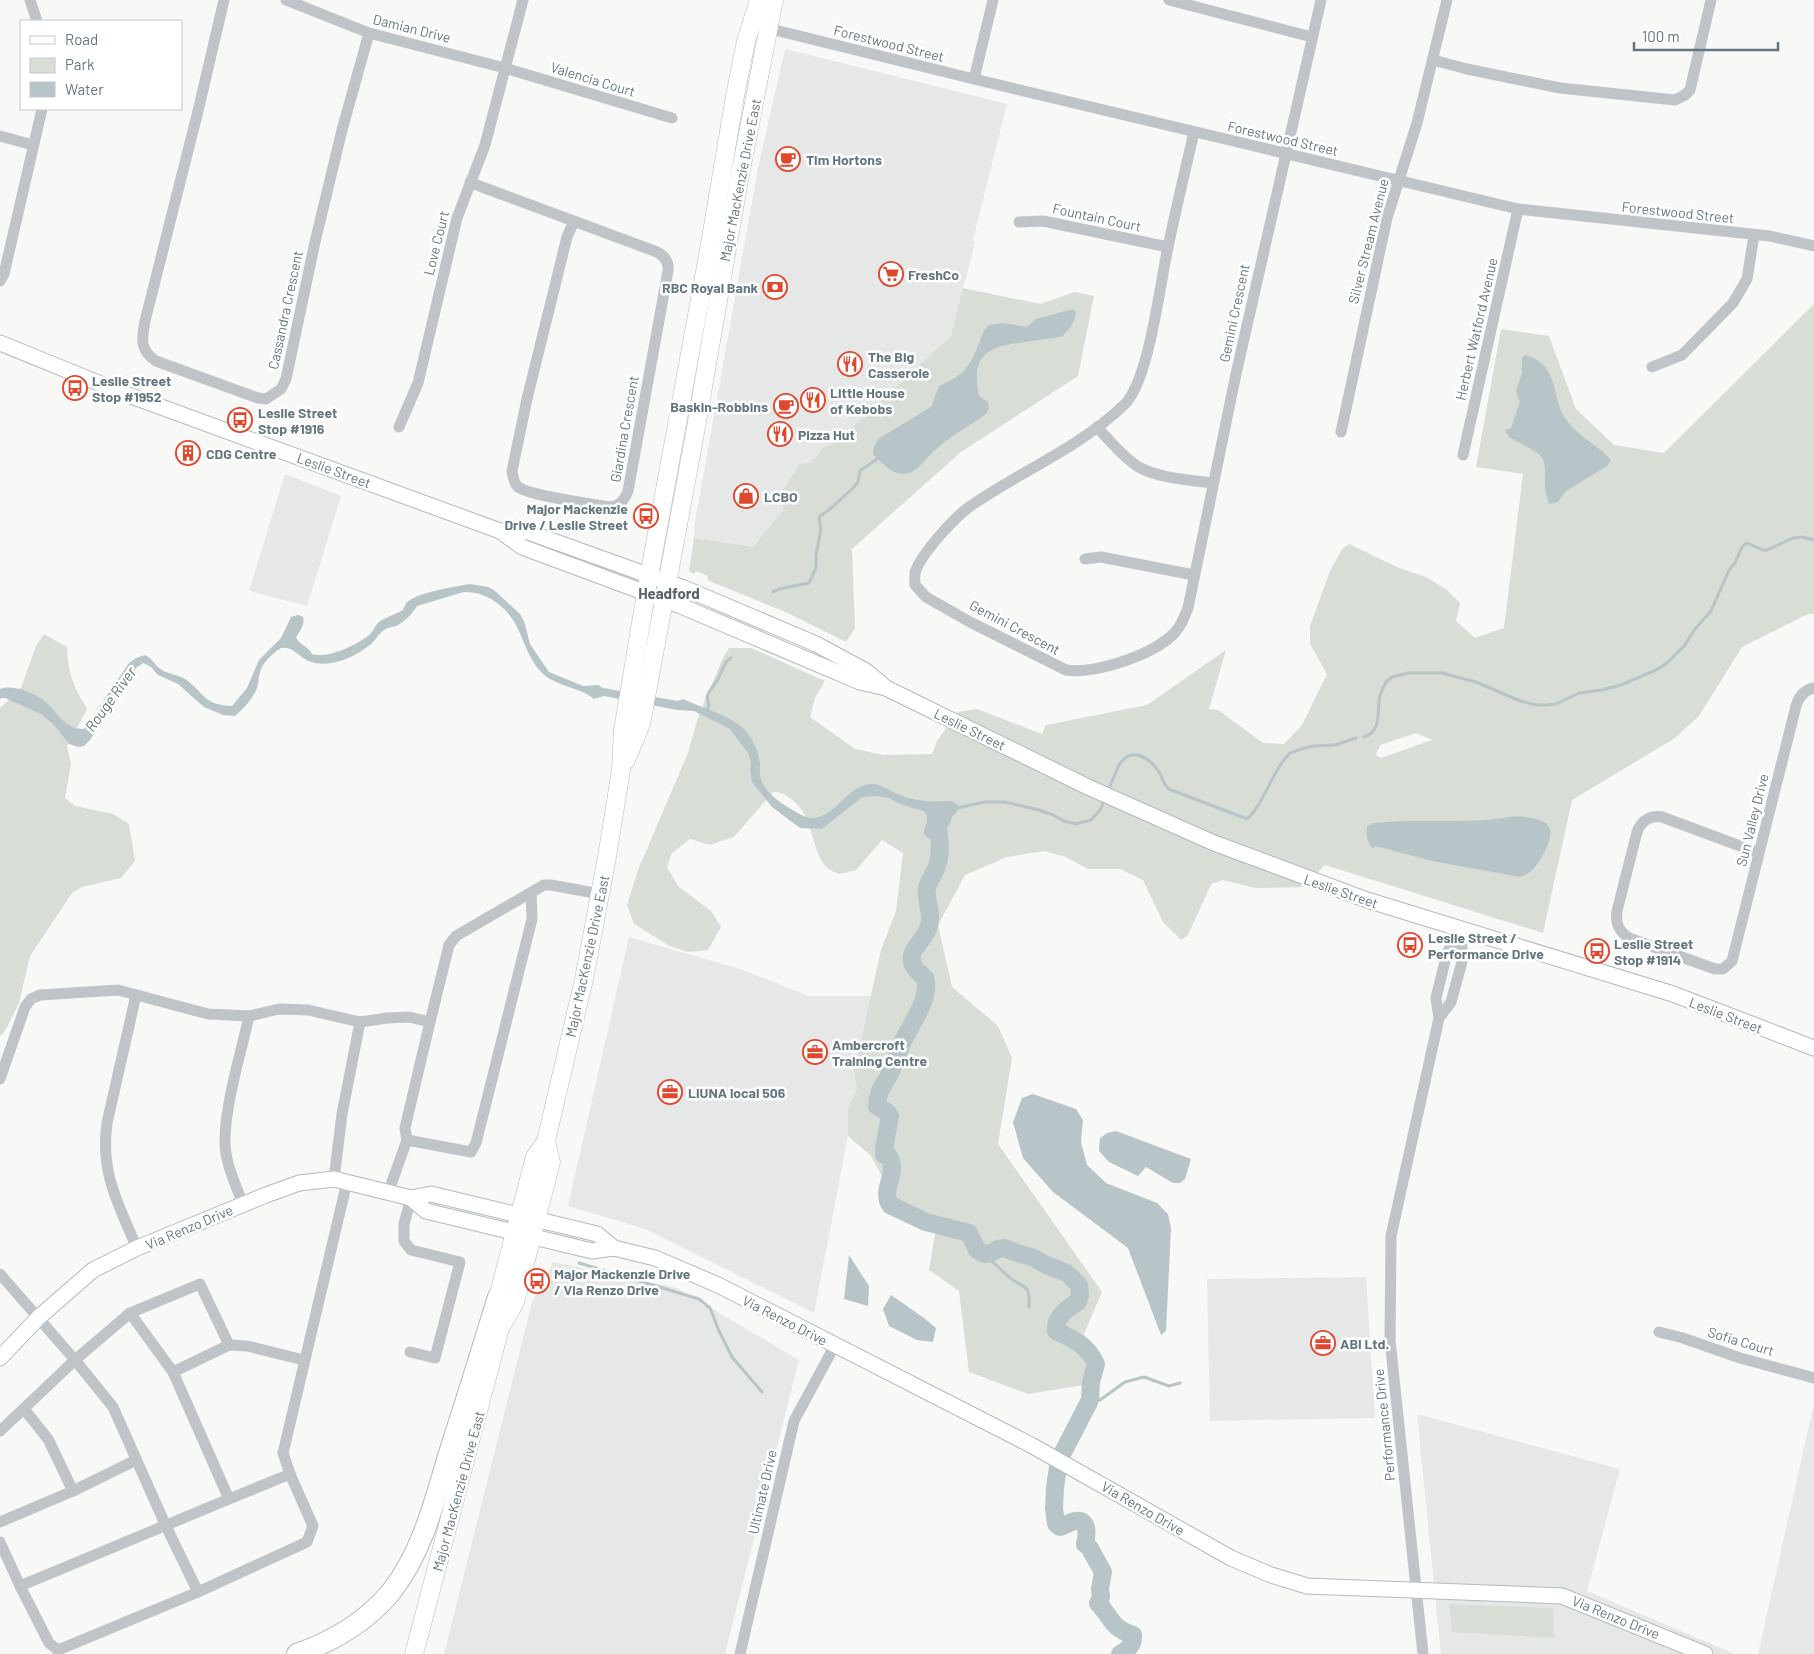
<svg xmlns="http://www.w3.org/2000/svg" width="1814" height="1654" viewBox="0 0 1814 1654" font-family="Barlow,sans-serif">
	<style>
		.built { fill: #e6e8e7 }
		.green { fill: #d8ddd5; fill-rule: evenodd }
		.water { fill: #b7c5c8 }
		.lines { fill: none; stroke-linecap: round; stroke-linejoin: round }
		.stream { stroke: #b7c5c8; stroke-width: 3 }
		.river { stroke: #b7c5c8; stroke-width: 18 }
		.secondary-casing { stroke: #b2b8bc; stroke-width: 17 }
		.primary-casing { stroke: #b3b9bc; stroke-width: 19 }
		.highway-casing { stroke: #b3b8bb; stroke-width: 22 }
		.street { stroke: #bfc4c8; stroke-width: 11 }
		.secondary { stroke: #fff; stroke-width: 15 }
		.primary { stroke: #fff; stroke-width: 18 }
		.highway { stroke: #fff; stroke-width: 20 }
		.labels { text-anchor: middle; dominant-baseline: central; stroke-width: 5; stroke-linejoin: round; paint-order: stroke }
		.street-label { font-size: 14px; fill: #647680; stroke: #fff }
		.poi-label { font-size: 14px; font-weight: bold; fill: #647680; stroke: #fff; text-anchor: start }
		.neighbourhood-label { font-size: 15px; font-weight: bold; fill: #56636b; stroke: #fff }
		.water-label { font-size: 15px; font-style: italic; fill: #5e767a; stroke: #fff }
	</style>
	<rect width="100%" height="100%" fill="#f8f8f6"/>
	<g class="built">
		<path d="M785 49 1007 104 973 240 975 242 951 336 835 444 822 448 811 463 784 509 753 548 694 538 695 522 758 168Z"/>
		<path d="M285 474 341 496 307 606 249 591Z"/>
		<path d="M629 937 740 969 809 996H871L854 1071 857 1089 848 1109V1136L814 1313 645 1229 568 1206Z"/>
		<path d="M553 1262 677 1288 799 1360 725 1654H444L532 1302Z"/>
		<path d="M1366 1277 1375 1418 1210 1421 1207 1279Z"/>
		<path d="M1814 1403V1654H1758Z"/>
		<path d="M1417 1414 1620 1469 1587 1591 1735 1654H1441Z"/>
	</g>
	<g class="green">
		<path d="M963 288 1040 304 1075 292 1094 296 1078 376 961 452 852 549 855 628 846 642 788 613 707 580 708 576 696 571 694 574 689 572 694 538 753 547 784 509 778 498 800 464 811 463 812 459H814L822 448 835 443 951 336Z"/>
		<path d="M1814 304V614H1808L1742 647 1699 716 1675 738 1572 800 1543 933 1325 865 1303 887 1255 888 1223 880 1211 884 1188 935 1181 940 1163 922 1143 880 1120 869H1088L1066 857 1044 851 1007 857 965 875 938 925 952 987 998 1026 1012 1058 998 1144 1102 1292 1084 1334 1090 1384 1028 1394 969 1372 959 1291 929 1270 937 1223 912 1212 896 1202 871 1156 848 1136V1109L857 1089 854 1071 881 950 896 911 903 853 882 840 856 870 839 874C835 872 829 870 826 867 809 845 814 814 790 798 784 794 781 792 773 792L734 837 710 845 690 839 672 853 667 867 678 886 711 911 721 927 708 950 688 952 670 946 634 924 627 905 638 870 688 753 699 714 723 658 729 648H751L825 681 815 698 810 717 855 749 883 755 932 754 937 741 958 712 977 709 1042 734 1046 725 1147 705 1226 650 1209 709 1218 710 1263 743 1284 744 1302 725 1327 674 1310 644V626L1330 571 1342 549 1349 544 1399 568 1426 577 1447 590 1460 603 1456 621 1475 638 1504 628 1523 474 1476 467 1501 329 1549 336 1576 409 1614 445 1664 453ZM1416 733 1432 740 1381 758 1376 755 1380 745Z"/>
		<path d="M44 634 67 647C68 674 73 685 87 709L67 746 71 764 65 798 75 806 113 814 129 824 135 861 121 878 82 887 72 893 30 956 19 1003 5 1031 0 1036V708L21 688 36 646Z"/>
		<path d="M1449 1604 1553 1608 1554 1638 1452 1632Z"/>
	</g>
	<g class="water">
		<path d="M1073 309 1076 313C1074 324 1069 330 1061 337 1046 339 1032 341 1018 343 982 348 972 359 979 396L988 402 989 409 986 414C968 427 948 437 932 453 924 460 917 473 905 474 893 475 881 463 873 454L874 447 878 439 931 407 939 386C956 379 968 371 975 353 980 343 981 332 989 325L1003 323 1027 327 1036 319Z"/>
		<path d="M1526 355C1561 366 1549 396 1567 421 1579 437 1598 445 1611 460L1607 466 1566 491 1558 502 1549 504C1547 497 1545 491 1545 484 1545 472 1547 462 1538 453L1509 437 1505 430 1511 428 1520 402 1516 391 1522 373V357Z"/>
		<path d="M470 584 488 587 494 590 520 614 524 621 530 644 549 672 583 686 598 685 603 688 678 701 683 699C702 708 730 715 744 729 753 738 758 751 760 763 760 770 759 776 762 782 766 792 779 802 789 808 795 811 803 817 810 818 835 820 847 784 872 784 883 784 890 792 900 795 916 802 935 802 952 801L959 806V809L952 817 949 826 941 832 934 842 924 835V830L928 818V815L923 811 900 804 889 798 877 796 862 797 822 829 800 828 772 807 752 782 750 769 751 763 748 753 730 729 694 711 677 710 604 696 594 699C580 687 557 687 542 673 530 661 525 644 518 629 508 608 488 591 464 592L417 606C413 613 405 621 398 625 394 627 388 627 384 630 379 633 376 640 371 644 356 657 331 668 311 662 300 659 294 646 281 648 273 653 263 662 260 672 258 677 259 683 257 688 252 700 245 707 235 716L223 715 204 707 178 684 158 675 151 667 143 663 136 668 126 688 105 716 90 740 84 746 78 747 69 744 54 725 41 714 5 698H1L0 700V689C9 686 14 688 23 690 32 693 40 697 47 703 59 715 65 729 84 729L129 663 136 658 145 655C151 658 154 663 159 668 167 675 180 674 188 681 206 696 205 705 232 706L247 688 259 660 281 638 291 617 298 615 303 617C305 625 300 631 296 637 299 645 308 646 312 654 328 659 357 645 369 635 374 631 375 625 379 622 382 619 398 613 403 610 403 609 406 604 406 603 415 593 457 586 470 584Z"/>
		<path d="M1516 816C1525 817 1544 818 1549 827 1555 837 1539 865 1530 872 1527 874 1523 876 1520 877L1432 861 1376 846 1373 848C1367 843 1366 835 1367 826L1374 823C1421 818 1470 825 1516 816Z"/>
		<path d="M1033 1094 1076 1109 1083 1120 1081 1142 1087 1165 1106 1183 1157 1203 1168 1214 1171 1228 1166 1331 1161 1335 1128 1248 1053 1192 1023 1158 1013 1122 1022 1098Z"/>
		<path d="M1116 1131 1191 1159 1185 1179 1180 1183H1173L1146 1167 1138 1176 1109 1162 1099 1151 1100 1138 1107 1133Z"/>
		<path d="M849 1255 869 1286 868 1306 844 1299Z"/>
		<path d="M891 1295 924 1318 936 1328 933 1342 917 1340 889 1326 883 1309Z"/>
	</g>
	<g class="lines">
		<g class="stream">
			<path d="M773 592 779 589 809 583 816 568V555L821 529 819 519 820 516 829 510 854 487 858 482 860 471 877 459"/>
			<path d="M705 713 709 705 707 697 709 692 717 681 726 662 731 658"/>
			<path d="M1364 737C1380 733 1378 714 1379 701 1379 695 1383 688 1386 682L1392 677 1408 673H1442L1476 682 1518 700 1535 705H1548L1556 704 1579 693 1602 690 1621 685 1656 670 1667 663 1684 646 1695 629 1711 611 1729 570 1735 563 1742 547 1747 543 1763 550H1767L1793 538 1802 537 1814 540"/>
			<path d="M1108 791C1112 782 1115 773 1119 765 1131 745 1150 758 1159 772 1164 779 1161 782 1169 789L1247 819C1265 803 1271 772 1289 754 1291 752 1311 746 1314 746 1321 745 1327 746 1334 745 1341 744 1349 740 1356 738"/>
			<path d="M957 808 985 802H1005L1039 810 1053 815 1064 821 1075 824 1091 820 1100 810 1105 799"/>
			<path d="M984 1254C992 1261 1000 1269 1008 1276 1022 1290 1031 1280 1029 1307"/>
			<path d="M579 1263 699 1299 710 1308 719 1331 732 1357 762 1392"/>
			<path d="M1090 1400H1100L1125 1382 1144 1377 1169 1386 1180 1383"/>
		</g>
		<path class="river" d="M935 812C938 830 943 849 937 866 934 874 929 880 927 888 925 900 933 914 929 926 926 938 914 945 912 956 910 967 919 972 925 978 931 998 912 1022 904 1039 899 1049 896 1061 891 1071 884 1087 878 1088 877 1106L887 1112 890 1116 884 1149V1155H888C900 1174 880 1188 890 1205L926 1222 969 1233 977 1250 984 1254 991 1253 998 1249 1005 1248 1014 1252 1034 1258 1046 1265 1067 1273 1079 1285 1080 1295 1078 1302C1067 1308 1055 1317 1056 1331 1075 1340 1087 1345 1096 1364L1091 1382 1090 1400 1059 1460 1055 1488 1054 1508 1056 1524 1060 1527C1066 1526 1070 1521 1076 1521 1089 1519 1087 1536 1085 1544L1089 1547 1103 1572 1100 1589 1101 1597 1098 1603C1113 1619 1110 1627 1133 1635 1134 1644 1128 1650 1120 1654"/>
		<defs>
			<g id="secondary">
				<path d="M0 343 123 393 500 531 522 547 681 606 860 682 886 688 1088 787 1214 843 1367 900 1673 994 1814 1048"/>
				<path d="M500 531 528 532 684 588 816 644 866 671 885 687"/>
				<path d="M411 1198 426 1211 592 1251 614 1248 655 1258 718 1285 1031 1445 1231 1558 1271 1575 1307 1586 1562 1596 1705 1654"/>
				<path d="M0 1358 39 1317 93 1270 137 1248 266 1195 299 1183 334 1179 411 1198 431 1194 597 1234 614 1248"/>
			</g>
			<g id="primary">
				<path d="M626 760 641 724 695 433 739 180 774 0"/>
				<path d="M500 1328 498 1297 535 1157 546 1141 584 979 607 857 621 770 623 730 646 593 709 250 735 96 746 41 759 0"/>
				<path d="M414 1654 500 1328 515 1302 551 1162 546 1141"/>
			</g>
			<path id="highway" d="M297 1654C334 1641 366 1622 391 1592 422 1553 435 1500 449 1453 466 1401 482 1349 498 1297"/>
		</defs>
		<use href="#secondary" class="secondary-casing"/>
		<use href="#primary" class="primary-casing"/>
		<use href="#highway" class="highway-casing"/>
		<g class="street">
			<path d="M30 0 37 21"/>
			<path d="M224 0 198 111 145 321C142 338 139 350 156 361L258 398 266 399 281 389 286 379 315 242 342 130 369 33"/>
			<path d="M286 0 369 33 505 68 672 118"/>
			<path d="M1169 0 1312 37"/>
			<path d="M763 27 974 79 1518 209 1770 236 1814 246"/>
			<path d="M1433 60 1467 69 1560 88 1675 100 1685 95 1690 90 1711 0"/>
			<path d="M974 79 993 0"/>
			<path d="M1194 132C1185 171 1176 209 1168 247 1160 283 1149 382 1124 405 1079 448 1019 472 969 507 953 519 923 552 916 570 914 574 915 580 915 585L926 597 970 622 1066 670C1095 675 1159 653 1177 630 1182 624 1185 615 1188 608L1236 374 1321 0"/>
			<path d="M0 136 33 145"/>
			<path d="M470 182 482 187 657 252C665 256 669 262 668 271L628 491C624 501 620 506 609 507 592 504 525 495 517 486 513 481 513 476 512 471L527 399 567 237 574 221"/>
			<path d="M1019 222 1043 221 1168 247"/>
			<path d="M0 281 4 274 42 109"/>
			<path d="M1652 367 1682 355 1733 303 1747 279 1754 235"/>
			<path d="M399 427 418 383 457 218 485 145 523 0"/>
			<path d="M1097 427C1110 441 1121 455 1137 466 1156 478 1191 480 1213 483"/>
			<path d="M1341 432 1387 218 1417 123 1447 0"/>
			<path d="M1463 455 1518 209"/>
			<path d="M1085 559 1101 557 1194 575"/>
			<path d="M1759 853 1662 817C1650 815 1641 821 1637 832L1617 911C1615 924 1619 931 1629 938L1715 969H1723L1732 961 1796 706C1799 696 1804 690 1814 688"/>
			<path d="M136 995 107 1123C100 1172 118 1204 137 1248"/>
			<path d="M1439 1018 1451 1002 1463 958 1460 930"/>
			<path d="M430 1022 449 945 456 936 544 885H551L600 894"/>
			<path d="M0 1079 25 1007 31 999 40 995 118 990 208 1014 249 1016 279 1009 308 1010 360 1022 387 1018 409 1017 430 1022 405 1128 407 1140 388 1193"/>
			<path d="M407 1140 471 1152 476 1143 532 919 531 893"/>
			<path d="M334 1179 342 1114 360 1022"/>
			<path d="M243 1204C235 1183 224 1161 225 1138 226 1101 241 1053 249 1016"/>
			<path d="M0 1274 75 1360 0 1431"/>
			<path d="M130 1313 173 1372"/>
			<path d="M1659 1332 1683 1338 1740 1358 1814 1378"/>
			<path d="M410 1352 435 1358 460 1262 411 1250 404 1241V1224L411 1198"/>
			<path d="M24 1409 48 1439 73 1491 136 1460"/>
			<path d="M229 1499 290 1474"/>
			<path d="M0 1522 73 1491"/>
			<path d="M0 1542 20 1586 49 1643 58 1650 198 1592 307 1542 313 1526 290 1474 283 1453 347 1182"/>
			<path d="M20 1586 229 1499 173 1372 229 1345"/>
			<path d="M198 1592 165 1524 113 1407 75 1360 130 1313 200 1284 229 1345 247 1346 304 1360"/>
			<path d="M740 1654 794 1421 835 1345"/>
			<path d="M1423 1654 1390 1340 1391 1236 1439 1018 1436 998 1447 953 1460 930"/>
		</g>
		<use href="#secondary" class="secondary"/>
		<use href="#primary" class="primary"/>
		<use href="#highway" class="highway"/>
	</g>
	<defs>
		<symbol id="cafe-ring" viewBox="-11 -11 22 22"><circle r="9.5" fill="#fff" stroke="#e0482e" stroke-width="1.5"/><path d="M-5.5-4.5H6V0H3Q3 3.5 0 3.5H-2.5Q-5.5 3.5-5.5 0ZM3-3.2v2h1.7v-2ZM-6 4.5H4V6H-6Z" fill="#e0482e"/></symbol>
		<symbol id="supermarket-ring" viewBox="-11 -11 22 22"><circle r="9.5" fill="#fff" stroke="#e0482e" stroke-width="1.5"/><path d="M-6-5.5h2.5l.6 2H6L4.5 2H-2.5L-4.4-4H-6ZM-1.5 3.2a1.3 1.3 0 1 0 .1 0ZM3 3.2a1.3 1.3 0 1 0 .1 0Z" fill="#e0482e"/></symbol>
		<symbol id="bank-ring" viewBox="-11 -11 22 22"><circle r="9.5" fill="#fff" stroke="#e0482e" stroke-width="1.5"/><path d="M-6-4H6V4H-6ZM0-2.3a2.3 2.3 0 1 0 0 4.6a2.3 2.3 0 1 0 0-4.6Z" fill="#e0482e"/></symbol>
		<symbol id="restaurant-ring" viewBox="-11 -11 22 22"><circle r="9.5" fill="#fff" stroke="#e0482e" stroke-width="1.5"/><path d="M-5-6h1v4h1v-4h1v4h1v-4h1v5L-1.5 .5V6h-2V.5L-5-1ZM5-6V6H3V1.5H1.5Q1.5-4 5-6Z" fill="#e0482e"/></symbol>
		<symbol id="bus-ring" viewBox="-11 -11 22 22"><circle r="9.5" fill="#fff" stroke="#e0482e" stroke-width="1.5"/><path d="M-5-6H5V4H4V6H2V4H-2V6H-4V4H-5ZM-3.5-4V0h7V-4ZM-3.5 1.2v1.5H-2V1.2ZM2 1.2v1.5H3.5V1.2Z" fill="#e0482e"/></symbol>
		<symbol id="building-ring" viewBox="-11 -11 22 22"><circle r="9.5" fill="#fff" stroke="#e0482e" stroke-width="1.5"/><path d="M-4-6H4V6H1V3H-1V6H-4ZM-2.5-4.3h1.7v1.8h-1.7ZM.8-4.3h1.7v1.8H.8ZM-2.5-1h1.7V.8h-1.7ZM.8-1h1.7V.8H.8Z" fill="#e0482e"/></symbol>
		<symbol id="shop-ring" viewBox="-11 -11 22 22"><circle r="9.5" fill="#fff" stroke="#e0482e" stroke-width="1.5"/><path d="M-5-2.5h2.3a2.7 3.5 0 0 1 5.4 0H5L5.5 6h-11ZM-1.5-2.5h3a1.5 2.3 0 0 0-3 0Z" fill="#e0482e"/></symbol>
		<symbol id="office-ring" viewBox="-11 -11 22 22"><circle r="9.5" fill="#fff" stroke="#e0482e" stroke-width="1.5"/><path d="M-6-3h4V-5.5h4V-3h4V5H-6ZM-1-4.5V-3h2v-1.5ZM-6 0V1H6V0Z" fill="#e0482e"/></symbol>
	</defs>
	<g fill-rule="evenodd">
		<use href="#cafe-ring" x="774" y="145" width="28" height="28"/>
		<use href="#supermarket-ring" x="877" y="260" width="28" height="28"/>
		<use href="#bank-ring" x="761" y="273" width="28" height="28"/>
		<use href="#restaurant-ring" x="836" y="350" width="28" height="28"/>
		<use href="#bus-ring" x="61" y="374" width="28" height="28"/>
		<use href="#restaurant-ring" x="799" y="386" width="28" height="28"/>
		<use href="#cafe-ring" x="772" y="392" width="28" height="28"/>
		<use href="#bus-ring" x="226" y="406" width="28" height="28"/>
		<use href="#restaurant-ring" x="766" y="420" width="28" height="28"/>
		<use href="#building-ring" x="174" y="439" width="28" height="28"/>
		<use href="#shop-ring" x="732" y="482" width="28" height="28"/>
		<use href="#bus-ring" x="632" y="502" width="28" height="28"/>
		<use href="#bus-ring" x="1396" y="931" width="28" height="28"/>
		<use href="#bus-ring" x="1583" y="937" width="28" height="28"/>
		<use href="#office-ring" x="801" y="1038" width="28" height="28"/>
		<use href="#office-ring" x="656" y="1078" width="28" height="28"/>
		<use href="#bus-ring" x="523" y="1267" width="28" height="28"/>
		<use href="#office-ring" x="1309" y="1329" width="28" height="28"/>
	</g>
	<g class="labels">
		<g class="street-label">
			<text transform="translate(412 28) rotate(14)">Damian Drive</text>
			<text transform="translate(889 43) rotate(14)">Forestwood Street</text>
			<text transform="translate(593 79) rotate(17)">Valencia Court</text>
			<text transform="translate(1283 138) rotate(13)">Forestwood Street</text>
			<text transform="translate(740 180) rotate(-79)">Major MacKenzie Drive East</text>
			<text transform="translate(1678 212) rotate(6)">Forestwood Street</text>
			<text transform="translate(1097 217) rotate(12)">Fountain Court</text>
			<text transform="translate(1368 241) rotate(-76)">Silver Stream Avenue</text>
			<text transform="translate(436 243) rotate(-76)">Love Court</text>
			<text transform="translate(285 310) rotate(-78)">Cassandra Crescent</text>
			<text transform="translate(1234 313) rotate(-78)">Gemini Crescent</text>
			<text transform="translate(1476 329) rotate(-77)">Herbert Watford Avenue</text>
			<text transform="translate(624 429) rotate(-80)">Giardina Crescent</text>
			<text transform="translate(334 470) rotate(20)">Leslie Street</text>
			<text transform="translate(1015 627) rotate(28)">Gemini Crescent</text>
			<text transform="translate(970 729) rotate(26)">Leslie Street</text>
			<text transform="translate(1752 820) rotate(-76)">Sun Valley Drive</text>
			<text transform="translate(1341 891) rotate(19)">Leslie Street</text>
			<text transform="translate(587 956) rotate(-78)">Major MacKenzie Drive East</text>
			<text transform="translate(1726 1015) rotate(21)">Leslie Street</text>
			<text transform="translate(189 1227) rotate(-23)">Via Renzo Drive</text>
			<text transform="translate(785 1320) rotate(27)">Via Renzo Drive</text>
			<text transform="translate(1741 1341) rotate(17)">Sofia Court</text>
			<text transform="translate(1384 1425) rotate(-96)">Performance Drive</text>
			<text transform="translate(458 1491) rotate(-75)">Major MacKenzie Drive East</text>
			<text transform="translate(762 1492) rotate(-77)">Ultimate Drive</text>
			<text transform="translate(1143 1508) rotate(30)">Via Renzo Drive</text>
			<text transform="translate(1616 1617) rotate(22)">Via Renzo Drive</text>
		</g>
		<g class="poi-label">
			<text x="806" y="159">Tim Hortons</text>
			<text x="908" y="274">FreshCo</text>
			<text x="758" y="287" text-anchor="end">RBC Royal Bank</text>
			<text x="868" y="356">The Big<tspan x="868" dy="16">Casserole</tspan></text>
			<text x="92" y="380">Leslie Street<tspan x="92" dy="16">Stop #1952</tspan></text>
			<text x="830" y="392">Little House<tspan x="830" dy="16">of Kebobs</tspan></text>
			<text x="768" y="406" text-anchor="end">Baskin-Robbins</text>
			<text x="258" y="412">Leslie Street<tspan x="258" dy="16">Stop #1916</tspan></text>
			<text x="798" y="434">Pizza Hut</text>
			<text x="206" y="453">CDG Centre</text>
			<text x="764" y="496">LCBO</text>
			<text x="628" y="508" text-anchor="end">Major Mackenzie<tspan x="628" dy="16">Drive / Leslie Street</tspan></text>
			<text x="1428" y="937">Leslie Street /<tspan x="1428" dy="16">Performance Drive</tspan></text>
			<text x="1614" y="943">Leslie Street<tspan x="1614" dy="16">Stop #1914</tspan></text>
			<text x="832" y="1044">Ambercroft<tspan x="832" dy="16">Training Centre</tspan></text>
			<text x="688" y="1092">LiUNA local 506</text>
			<text x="554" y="1273">Major Mackenzie Drive<tspan x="554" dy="16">/ Via Renzo Drive</tspan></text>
			<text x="1340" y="1343">ABI Ltd.</text>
		</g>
		<g class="neighbourhood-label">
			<text x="669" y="593">Headford</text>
		</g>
		<g class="water-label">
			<text transform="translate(110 699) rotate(-54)">Rouge River</text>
		</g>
	</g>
	<rect x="20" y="20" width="162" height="90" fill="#ffffff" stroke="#c1c8cc"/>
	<rect x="30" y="36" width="25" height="8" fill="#ffffff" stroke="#c1c8cc"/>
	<text x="65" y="45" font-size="15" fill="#647680">Road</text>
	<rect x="30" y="58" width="25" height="15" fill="#d8ddd5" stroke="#c1c8cc"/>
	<text x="65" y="70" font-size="15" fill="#647680">Park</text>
	<rect x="30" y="82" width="25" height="15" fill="#b7c5c8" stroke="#c1c8cc"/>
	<text x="65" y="95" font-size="15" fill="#647680">Water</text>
	<path d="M1634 42v8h144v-8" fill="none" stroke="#647680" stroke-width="2.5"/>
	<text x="1642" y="42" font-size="15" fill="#647680" stroke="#ffffff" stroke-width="4" paint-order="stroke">100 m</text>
</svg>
